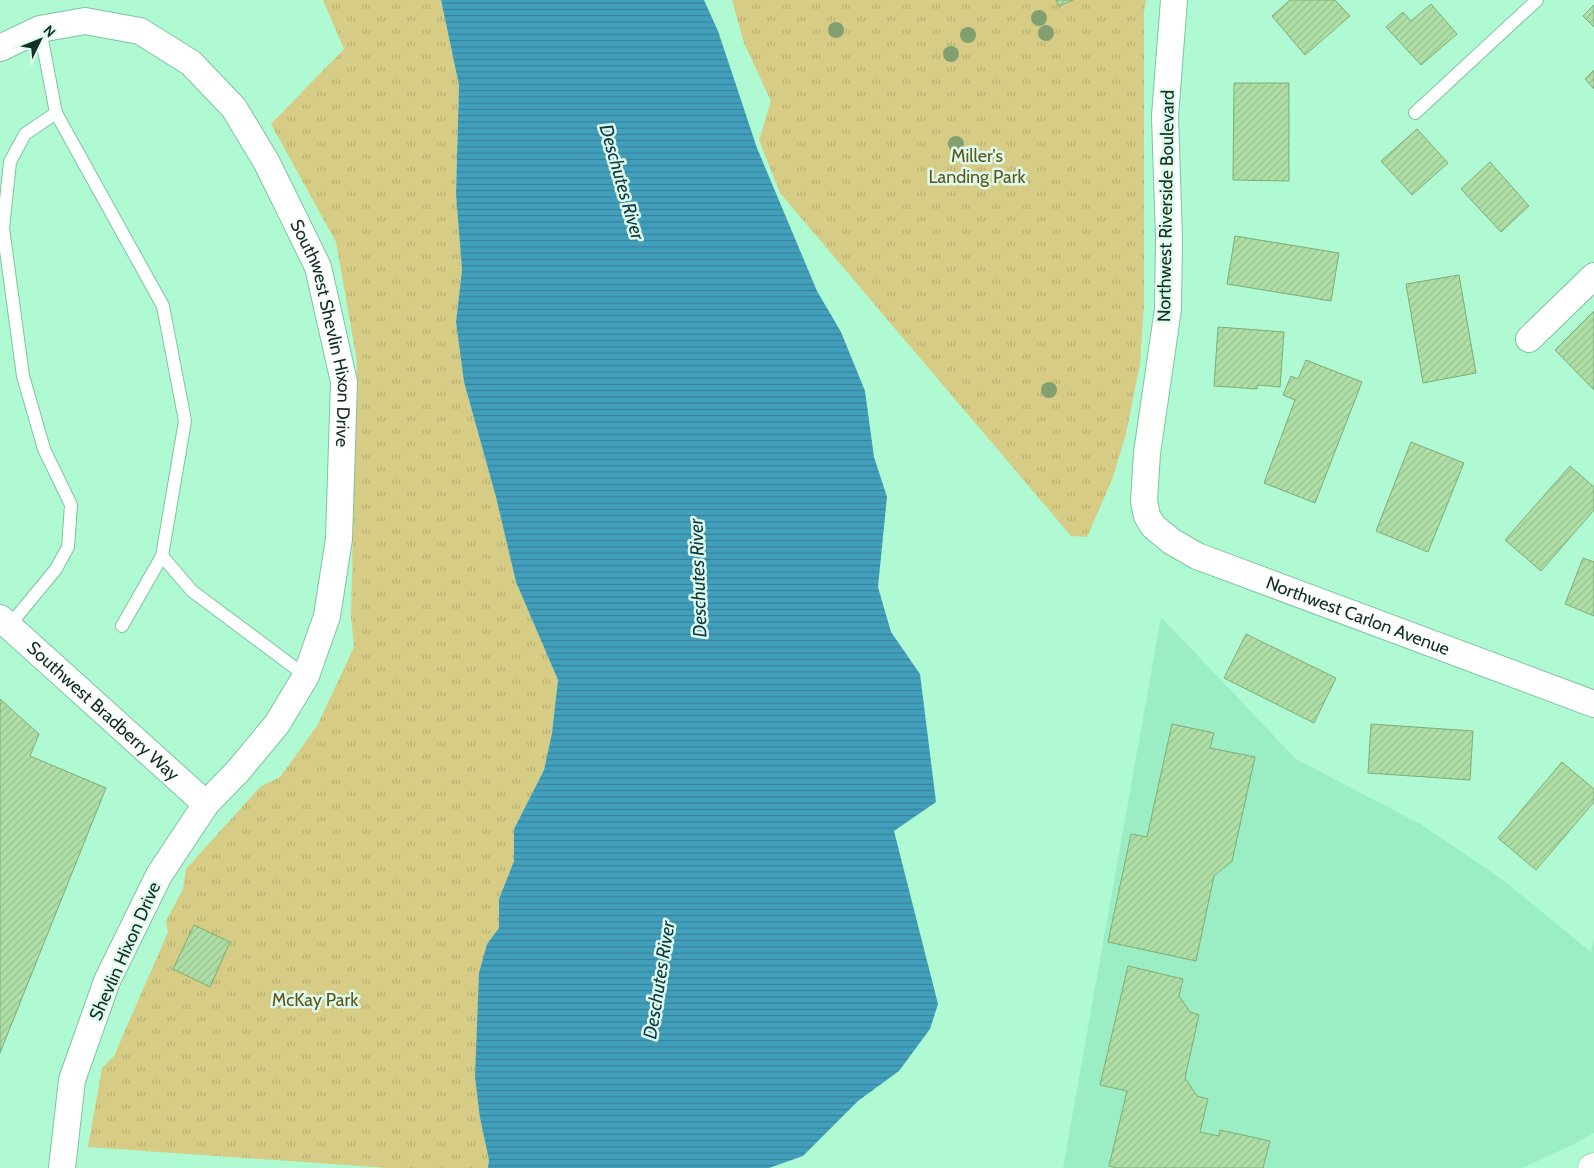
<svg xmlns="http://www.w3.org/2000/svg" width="1594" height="1168" viewBox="0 0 1594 1168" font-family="Cabin,sans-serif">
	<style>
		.built { fill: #9beec4 }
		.grass { fill: url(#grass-tufts) }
		.water { fill: url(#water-rules) }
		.building { fill: url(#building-hatch); stroke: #7eac76 }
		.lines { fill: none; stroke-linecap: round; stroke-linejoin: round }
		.service-casing { stroke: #7cc59f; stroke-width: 14 }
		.minor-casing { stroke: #7cc59f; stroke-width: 28 }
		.secondary-casing { stroke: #7cc59f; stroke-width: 29 }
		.service { stroke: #fff; stroke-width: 12 }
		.minor { stroke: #fff; stroke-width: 26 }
		.secondary { stroke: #fff; stroke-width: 28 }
		.tree { fill: #82a06f }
		.labels { text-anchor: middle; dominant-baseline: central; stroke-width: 5; stroke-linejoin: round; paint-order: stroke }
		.park-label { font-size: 18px; fill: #5e561e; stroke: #dffbeb }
		.street-label { font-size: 18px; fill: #123122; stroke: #dffbeb }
		.water-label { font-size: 19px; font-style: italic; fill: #0e3946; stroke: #dffbeb }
	</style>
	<defs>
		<pattern id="grass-tufts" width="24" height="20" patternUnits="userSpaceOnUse" patternTransform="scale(1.25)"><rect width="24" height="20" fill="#d7cc85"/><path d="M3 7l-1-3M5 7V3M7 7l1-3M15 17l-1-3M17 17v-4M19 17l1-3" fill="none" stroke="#b8b073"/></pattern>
		<pattern id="water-rules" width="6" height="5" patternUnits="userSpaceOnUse" patternTransform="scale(1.25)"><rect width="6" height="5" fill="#42a0bd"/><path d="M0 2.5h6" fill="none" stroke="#368399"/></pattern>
		<pattern id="building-hatch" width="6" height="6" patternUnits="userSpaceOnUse" patternTransform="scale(1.25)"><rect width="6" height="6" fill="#afdfa7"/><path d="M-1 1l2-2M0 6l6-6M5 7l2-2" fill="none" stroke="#96c08f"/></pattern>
	</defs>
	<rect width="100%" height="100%" fill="#affad2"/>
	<path class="built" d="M1161 617 1296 759 1420 824 1503 880 1591 952 1594 940V1133L1570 1146 1522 1168H1063Z"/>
	<g class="grass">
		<path d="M323 0H441L459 85 456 194 462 270 456 322 464 382 496 497 516 582 558 680 552 733 544 770 514 829V861L499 899V928L487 944 480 1118 489 1160 488 1168H388L88 1147 102 1068 114 1056 168 932 166 921 183 889 186 869 260 787 280 777 317 726 354 647 351 616 357 361 336 242 271 124 344 49Z"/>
		<path d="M732 0H1146L1144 12V304L1140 364 1126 434 1112 480 1087 537 1071 536 780 193 759 140 771 101 744 43Z"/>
	</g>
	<path class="water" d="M441 0H704L718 31 757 148 817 291 841 332 865 391 874 457 887 497 878 587 891 632 920 674 936 802 894 831 938 1004 930 1029 899 1071 858 1101 803 1156 769 1168H488L489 1160 480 1118 475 1077 479 973 487 944 499 928V899L514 861V829L544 770 552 733 558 680 516 582 496 497 464 382 456 322 462 270 456 194 459 85Z"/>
	<g class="building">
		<path d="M1056 0H1073L1059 6Z"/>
		<path d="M1290 0H1335L1350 16 1305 55 1272 16Z"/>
		<path d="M1431 4 1457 34 1421 65 1386 27 1403 12 1411 21Z"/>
		<path d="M1594 5V27L1583 16Z"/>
		<path d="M1594 70V89L1585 79Z"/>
		<path d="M1234 83H1289V181L1233 180Z"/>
		<path d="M1417 129 1448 163 1412 195 1381 161Z"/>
		<path d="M1490 162 1529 206 1501 232 1461 189Z"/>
		<path d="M1235 236 1339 253 1331 301 1227 284Z"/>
		<path d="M1459 275 1476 373 1423 383 1406 284Z"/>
		<path d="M1594 311V390L1555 350Z"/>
		<path d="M1218 327 1284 332 1280 387 1258 385 1257 389 1214 386Z"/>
		<path d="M1306 360 1362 382 1315 503 1264 483 1295 400 1283 395 1291 376 1298 379Z"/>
		<path d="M1411 442 1464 463 1428 552 1376 531Z"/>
		<path d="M1570 466 1594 487V510L1541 571 1505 540Z"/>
		<path d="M1583 558 1594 562V616L1565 604Z"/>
		<path d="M1246 634 1336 678 1314 723 1224 678Z"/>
		<path d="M0 699 39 734 30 756 106 788 0 1053Z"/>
		<path d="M1172 724 1214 733 1210 748 1255 757 1232 861 1214 876 1196 961 1108 942 1131 834 1147 837Z"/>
		<path d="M1371 724 1473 731 1470 780 1368 773Z"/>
		<path d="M1562 762 1594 789V802L1536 870 1498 838Z"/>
		<path d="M194 925 230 942 210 987 173 969Z"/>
		<path d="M1128 966 1183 979 1179 996 1190 1012 1199 1015 1185 1078 1197 1096 1208 1099 1200 1132 1219 1136 1220 1130 1270 1141 1263 1168H1117L1109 1166 1127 1091 1100 1085Z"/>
	</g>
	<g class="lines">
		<defs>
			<g id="service">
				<path d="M56 113 163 306 185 421 162 556 122 626"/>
				<path d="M1415 113 1537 0"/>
				<path d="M162 556 192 591 306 676"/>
				<path d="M9 626 56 569 68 547 71 505 44 449 23 376 3 228 10 162 25 134 56 113 40 29"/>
			</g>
			<g id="minor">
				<path id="s1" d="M1174 0 1165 116 1169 238 1168 309 1147 453 1144 501 1147 516 1153 526 1171 541 1197 556 1594 704"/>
				<path id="s2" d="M0 48 40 29 85 21 140 31 191 63 234 108 267 163 318 267 344 382 339 539 327 616 306 676 277 724 238 771 206 804 159 875 107 981 72 1080 62 1168"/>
				<path d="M1529 339 1594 276"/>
				<path id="s3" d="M0 618 206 804"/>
			</g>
			<path id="secondary" d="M1592 1168 1594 1167"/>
		</defs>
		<use href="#service" class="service-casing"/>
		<use href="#minor" class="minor-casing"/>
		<use href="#secondary" class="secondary-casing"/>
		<use href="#service" class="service"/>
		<use href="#minor" class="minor"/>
		<use href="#secondary" class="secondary"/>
	</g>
	<g class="tree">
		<circle cx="1039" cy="18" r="8"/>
		<circle cx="836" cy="30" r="8"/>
		<circle cx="1046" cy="33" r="8"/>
		<circle cx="968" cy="35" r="8"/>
		<circle cx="951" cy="54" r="8"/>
		<circle cx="956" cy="144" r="8"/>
		<circle cx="1049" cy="390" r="8"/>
	</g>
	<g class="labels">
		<g class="park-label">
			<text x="977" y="156">Miller's<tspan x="977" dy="21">Landing Park</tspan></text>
			<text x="315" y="1000">McKay Park</text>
		</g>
		<g class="street-label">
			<text transform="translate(1166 206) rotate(-89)">Northwest Riverside Boulevard</text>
			<text stroke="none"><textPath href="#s2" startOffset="514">Southwest Shevlin Hixon Drive</textPath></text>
			<text stroke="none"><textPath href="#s1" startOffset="755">Northwest Carlon Avenue</textPath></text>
			<text stroke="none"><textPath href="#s3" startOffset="139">Southwest Bradberry Way</textPath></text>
			<text transform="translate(125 951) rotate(-66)">Shevlin Hixon Drive</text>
		</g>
		<g class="water-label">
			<text transform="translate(622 182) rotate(74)">Deschutes River</text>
			<text transform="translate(698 578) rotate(-92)">Deschutes River</text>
			<text transform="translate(659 980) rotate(-81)">Deschutes River</text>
		</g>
	</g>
	<g transform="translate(40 40) rotate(47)" stroke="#dffbeb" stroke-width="4" paint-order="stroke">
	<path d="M0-4L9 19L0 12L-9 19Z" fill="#123122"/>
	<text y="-8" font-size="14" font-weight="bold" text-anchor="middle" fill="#123122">N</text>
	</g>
</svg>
